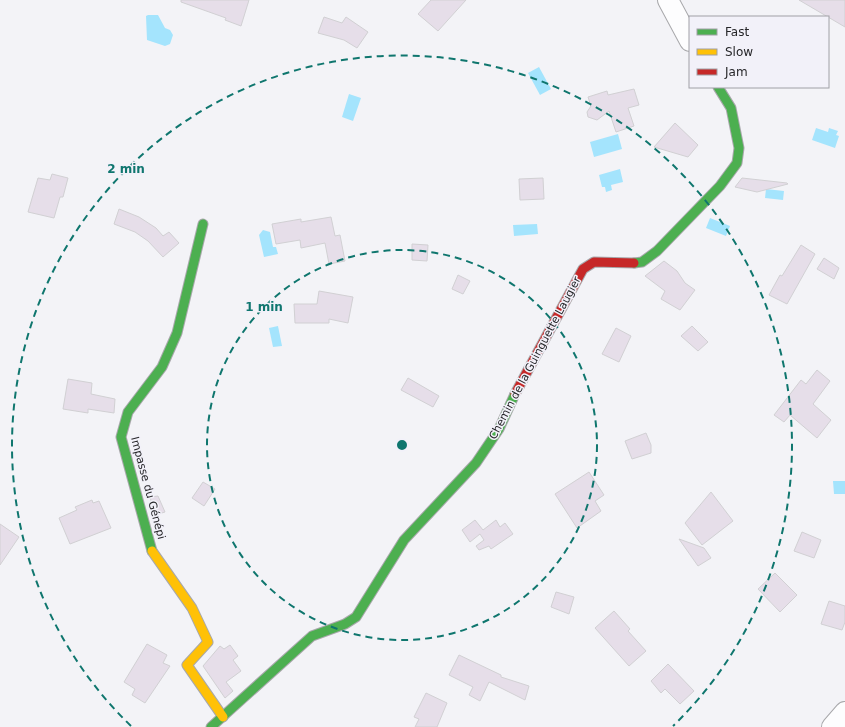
<svg xmlns="http://www.w3.org/2000/svg" width="845" height="727" viewBox="0 0 845 727" font-family="'DejaVu Sans',sans-serif">
	<style>
		.water { fill: #a4e4fd }
		.building { fill: #e6dee9; stroke: #d1d0d3 }
		.lines { fill: none; stroke-linecap: round; stroke-linejoin: round }
		.street-casing { stroke: #a8a8ab; stroke-width: 22 }
		.fast-casing { stroke: #a8a8ab; stroke-width: 11 }
		.slow-casing { stroke: #a8a8ab; stroke-width: 11 }
		.jam-casing { stroke: #a8a8ab; stroke-width: 11 }
		.street { stroke: #fdfdfe; stroke-width: 20 }
		.fast { stroke: #4caf50; stroke-width: 9 }
		.slow { stroke: #ffc107; stroke-width: 9 }
		.jam { stroke: #c62828; stroke-width: 9 }
		.ring { fill: none; stroke: #0f766e; stroke-width: 2; stroke-dasharray: 7 5 }
		.labels { text-anchor: middle; dominant-baseline: central; stroke-width: 3; stroke-linejoin: round; paint-order: stroke }
		.street-label { font-size: 11px; fill: #262629; stroke: #f2f1f9 }
		.centre { fill: #0f766e; stroke: #f2f1f9; stroke-width: 2 }
		.ring-label { font-size: 12px; text-anchor: middle; font-weight: bold; fill: #0f766e; stroke: #f2f1f9; stroke-width: 3; stroke-linejoin: round; paint-order: stroke }
	</style>
	<rect width="100%" height="100%" fill="#f3f3f7"/>
	<g class="water">
		<path d="M148 15H158L165 28 170 30 173 35 170 44 165 46 147 40 146 16Z"/>
		<path d="M539 67 551 89 540 95 528 73Z"/>
		<path d="M349 94 361 98 353 121 342 117Z"/>
		<path d="M816 128 828 132 829 128 838 131 836 135 839 136 835 148 812 140Z"/>
		<path d="M618 134 622 149 594 157 590 142Z"/>
		<path d="M620 169 623 182 611 185 612 190 606 192 605 187H602L599 175Z"/>
		<path d="M766 189 784 191 783 200 765 198Z"/>
		<path d="M710 218 730 226 726 236 706 228Z"/>
		<path d="M537 224 538 234 514 236 513 225Z"/>
		<path d="M263 230 270 232 273 247H276L278 254 264 257 259 235Z"/>
		<path d="M278 326 282 346 273 347 269 328Z"/>
		<path d="M833 481H845V494H834Z"/>
	</g>
	<g class="building">
		<path d="M181 0H249L241 26 225 20 226 18 181 2Z"/>
		<path d="M431 0H466L438 31 418 14Z"/>
		<path d="M799 0H845V27Z"/>
		<path d="M324 17 342 23 346 17 368 32 357 48 344 40 318 33Z"/>
		<path d="M634 89 639 105 628 108 634 126 616 132 609 111 597 120 588 117 587 112 591 106 588 97 607 91 608 95Z"/>
		<path d="M675 123 698 145 688 157 654 147Z"/>
		<path d="M52 174 68 178 63 197H60L54 218 28 212 38 178 50 180Z"/>
		<path d="M543 178 544 199 520 200 519 179Z"/>
		<path d="M742 178 787 183 788 184 757 192 735 187Z"/>
		<path d="M119 209 139 217 156 228 163 236 169 232 179 243 163 257 148 241 135 232 114 224Z"/>
		<path d="M331 217 335 236 340 235 345 261 329 264 325 243 301 248 300 240 276 244 272 224 301 219V222Z"/>
		<path d="M412 244 428 245 427 261 412 260Z"/>
		<path d="M801 245 815 254 787 304 769 295 780 275 782 276Z"/>
		<path d="M824 258 839 268 834 279 817 269Z"/>
		<path d="M664 261 677 271 685 283 695 290 680 310 661 299 665 291 645 276Z"/>
		<path d="M458 275 470 281 463 294 452 289Z"/>
		<path d="M319 291 353 297 348 323 329 319V323H295L294 304H317Z"/>
		<path d="M692 326 708 342 698 351 681 336Z"/>
		<path d="M616 328 631 336 619 362 602 354Z"/>
		<path d="M817 370 830 381 813 404 831 420 817 438 790 415 784 422 774 415 801 380 806 384Z"/>
		<path d="M408 378 439 396 433 407 401 390Z"/>
		<path d="M68 379 92 383 91 394 115 399 114 413 88 409V413L63 409Z"/>
		<path d="M646 433 651 445V453L632 459 625 441Z"/>
		<path d="M589 472 604 495 595 501 601 511 577 528 555 494Z"/>
		<path d="M203 482 215 489 204 506 192 498Z"/>
		<path d="M711 492 733 521 702 545 685 523Z"/>
		<path d="M158 496 165 512 155 515 150 497Z"/>
		<path d="M92 500 93 503 99 501 111 528 70 544 59 518 77 510 75 507Z"/>
		<path d="M475 520 483 530 496 520 500 527 505 523 513 534 491 549 489 546 479 550 476 546 484 540 480 534 470 542 462 530Z"/>
		<path d="M0 524 19 537 0 565Z"/>
		<path d="M802 532 821 540 814 558 794 551Z"/>
		<path d="M679 539 704 548 711 558 698 566Z"/>
		<path d="M775 573 797 595 780 612 758 589Z"/>
		<path d="M556 592 574 597 569 614 551 607Z"/>
		<path d="M829 601 845 606V622L842 630 821 624Z"/>
		<path d="M614 611 630 629 628 631 646 651 629 666 595 628Z"/>
		<path d="M147 644 167 655 163 663 170 666 145 703 132 695 135 689 124 682Z"/>
		<path d="M230 645 238 656 233 660 241 671 226 682 233 691 225 698 203 666 220 646 224 649Z"/>
		<path d="M459 655 501 675V677L529 686 525 700 489 682 480 701 469 695 473 687 449 675Z"/>
		<path d="M668 664 694 691 680 704 665 689 661 693 651 681Z"/>
		<path d="M426 693 447 703 437 727H415L419 719 414 717Z"/>
	</g>
	<g class="lines">
		<defs>
			<g id="street">
				<path d="M668 0 690 41"/>
				<path d="M832 727 845 712"/>
			</g>
			<g id="fast">
				<path d="M634 263 642 262 657 251 720 186 737 163 739 148 731 108 718 87"/>
				<path d="M152 551 121 437 128 412 162 367 177 333 203 224"/>
				<path d="M211 727 312 636 345 624 356 617 404 540 476 463 499 429 515 394"/>
			</g>
			<path id="slow" d="M152 551 192 608 208 642 187 665 223 717"/>
			<path id="jam" d="M515 394 583 269 594 262 634 263"/>
		</defs>
		<use href="#street" class="street-casing"/>
		<use href="#fast" class="fast-casing"/>
		<use href="#slow" class="slow-casing"/>
		<use href="#jam" class="jam-casing"/>
		<use href="#street" class="street"/>
		<use href="#fast" class="fast"/>
		<use href="#slow" class="slow"/>
		<use href="#jam" class="jam"/>
	</g>
	<g class="ring">
		<circle cx="402" cy="445" r="195"/>
		<path d="M131 726A390 390 0 1 1 673 726"/>
	</g>
	<g class="labels">
		<g class="street-label">
			<text transform="translate(535 358) rotate(-62)">Chemin de la Guinguette Laugier</text>
			<text transform="translate(148 488) rotate(75)">Impasse du Génépi</text>
		</g>
	</g>
	<circle cx="402" cy="445" r="6" class="centre"/>
	<g class="ring-label">
		<text x="126" y="173">2 min</text>
		<text x="264" y="311">1 min</text>
	</g>
	<rect x="689" y="16" width="140" height="72" fill="#f2f1f9" stroke="#a0a0a6"/>
	<rect x="697" y="29" width="20" height="6" fill="#4caf50" stroke="#a0a0a6"/>
	<text x="725" y="36" font-size="12" fill="#262629">Fast</text>
	<rect x="697" y="49" width="20" height="6" fill="#ffc107" stroke="#a0a0a6"/>
	<text x="725" y="56" font-size="12" fill="#262629">Slow</text>
	<rect x="697" y="69" width="20" height="6" fill="#c62828" stroke="#a0a0a6"/>
	<text x="725" y="76" font-size="12" fill="#262629">Jam</text>
</svg>
